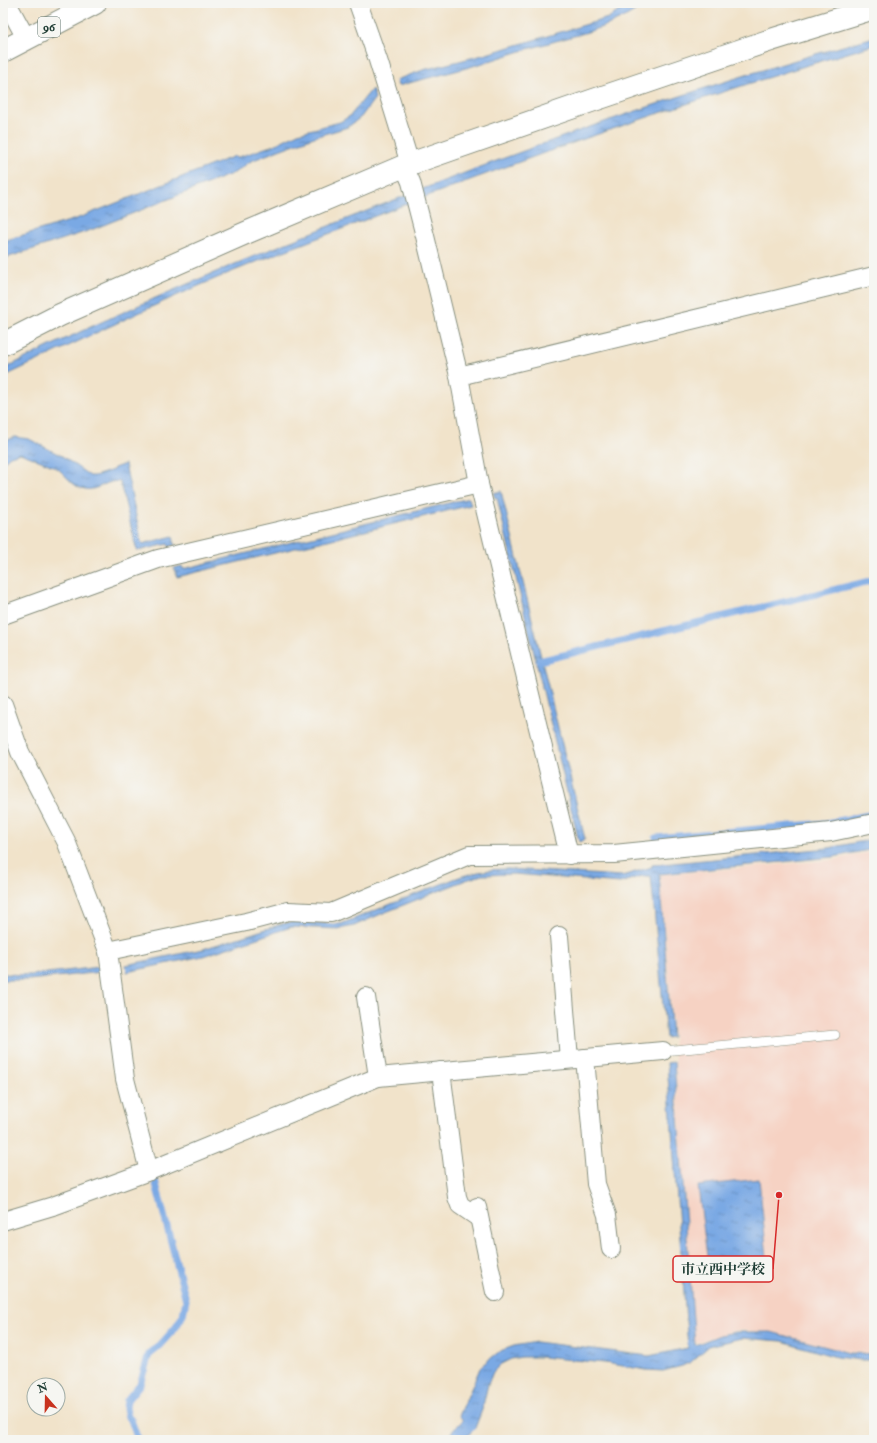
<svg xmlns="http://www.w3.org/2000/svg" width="877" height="1443" viewBox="0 0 877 1443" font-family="'IM FELL Double Pica','Noto Serif JP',serif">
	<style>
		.built { fill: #f6d2c3 }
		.water { fill: url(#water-ripples); stroke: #4c738c }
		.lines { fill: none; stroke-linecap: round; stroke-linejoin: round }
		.stream { stroke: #7aa9e4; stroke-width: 7 }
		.service-casing { stroke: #88907f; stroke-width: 10 }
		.minor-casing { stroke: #88907f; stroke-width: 20 }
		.tertiary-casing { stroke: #88907f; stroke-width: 24 }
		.primary-casing { stroke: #88907f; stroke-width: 24 }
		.service { stroke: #fff; stroke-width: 9 }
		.minor { stroke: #fff; stroke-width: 18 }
		.tertiary { stroke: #fff; stroke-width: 22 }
		.primary { stroke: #fff; stroke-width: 22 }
		.labels { text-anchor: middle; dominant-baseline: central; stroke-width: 3.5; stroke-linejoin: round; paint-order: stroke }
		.shield { fill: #f6f6f2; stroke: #60746d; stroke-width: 1 }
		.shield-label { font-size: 12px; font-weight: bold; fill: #1f3d34 }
		.leader { fill: none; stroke: #d62828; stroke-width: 1.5 }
		.callout-dot { fill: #d62828; stroke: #f6f6f2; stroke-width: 1.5 }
		.callout { fill: #f6f6f2; stroke: #d62828; stroke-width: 1.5 }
		.callout-label { font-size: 14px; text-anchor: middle; font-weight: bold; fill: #1f3d34 }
	</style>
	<defs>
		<pattern id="water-ripples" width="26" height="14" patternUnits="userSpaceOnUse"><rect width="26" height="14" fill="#7aa9e4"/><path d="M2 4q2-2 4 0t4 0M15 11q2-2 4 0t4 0" fill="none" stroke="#638bba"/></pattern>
	</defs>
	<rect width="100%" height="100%" fill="#f6f6f2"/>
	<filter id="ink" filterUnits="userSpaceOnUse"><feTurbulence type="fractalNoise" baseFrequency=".025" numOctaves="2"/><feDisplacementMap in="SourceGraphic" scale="8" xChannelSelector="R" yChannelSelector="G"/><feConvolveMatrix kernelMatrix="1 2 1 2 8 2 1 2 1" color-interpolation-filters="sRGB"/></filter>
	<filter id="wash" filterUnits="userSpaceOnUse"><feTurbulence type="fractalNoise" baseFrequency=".012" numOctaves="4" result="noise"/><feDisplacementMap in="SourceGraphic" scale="16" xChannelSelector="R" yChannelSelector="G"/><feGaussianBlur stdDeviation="0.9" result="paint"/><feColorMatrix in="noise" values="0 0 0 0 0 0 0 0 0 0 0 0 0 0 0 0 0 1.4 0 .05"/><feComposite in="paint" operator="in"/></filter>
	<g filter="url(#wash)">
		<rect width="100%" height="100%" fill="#f1e3ca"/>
		<path class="built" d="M874 851V1353L849 1352 772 1332 738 1330 721 1334 695 1343 675 1059 660 875 833 860Z"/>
		<g class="water">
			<path d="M632 3H646C614 28 579 34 542 45 522 50 503 57 483 63 455 72 426 78 398 86L396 80 423 70 483 55 608 18Z"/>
			<path d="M874 37V45C696 98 520 159 347 227 307 242 268 257 229 273 152 305 78 342 3 377V369C121 310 242 260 364 212 485 164 607 119 730 80 778 65 826 51 874 37Z"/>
			<path d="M372 89 375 98 361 117 348 127 314 137 279 150 251 161 234 173 91 230 3 259V241L76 219 235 156 236 158 274 145 298 133 340 122 350 116Z"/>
			<path d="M15 437 29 439 62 456 90 476H95L113 470 114 468 125 464 142 544 173 536 175 545 169 547 168 544 137 551 120 482C109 478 97 492 85 489 71 487 66 473 55 467 44 462 31 457 20 453L10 456 3 462V442Z"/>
			<path d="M501 491 585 839 579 842 497 498H495L493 493Z"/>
			<path d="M469 498 471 505 177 577 174 568 182 566 183 569Z"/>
			<path d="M874 839V849L833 857 659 874 672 1037 666 1038 651 876H642L620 883 515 874 482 875 466 880 381 914 354 926 339 929 291 927 203 956 127 972 126 965 203 949 282 924 296 921 331 924H341L459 877C476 872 490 869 508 869L622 876 652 867V865L829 848Z"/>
			<path d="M100 967 101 972 29 980H3V974L30 975Z"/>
			<path d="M674 1062 695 1345 720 1335 735 1332H771L849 1353 874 1354V1360H861L836 1357 782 1341 742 1338 709 1346 691 1362 682 1366 663 1371 646 1370 605 1363 541 1357H521L511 1359 501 1364 493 1372 488 1384 482 1410 475 1428 464 1440H437L449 1435 463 1420 459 1416 481 1366 500 1351 514 1346 536 1342 649 1356 688 1348 667 1063Z"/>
			<path d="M759 1179 768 1267 709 1272 698 1186Z"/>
		</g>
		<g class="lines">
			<g class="stream">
				<path d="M539 661 874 580"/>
				<path d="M656 838 826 823 874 814"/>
				<path d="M136 1440 137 1437 131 1420 128 1417 126 1408 127 1400 140 1384 149 1354 159 1346 176 1327 183 1315 186 1300 155 1180"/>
			</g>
		</g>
	</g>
	<g filter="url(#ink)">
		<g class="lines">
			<defs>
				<path id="service" d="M663 1051 835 1035"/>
				<g id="minor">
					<path d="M7 3 26 38"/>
					<path d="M358 3 378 60 410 164"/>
					<path d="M404 166 411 182 425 236 459 376 479 484 569 855"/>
					<path d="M459 376 874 276"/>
					<path d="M3 615 158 559 479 484"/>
					<path d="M3 704 20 752 66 841 108 951"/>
					<path d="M559 936 569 1059"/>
					<path d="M366 997 378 1077"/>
					<path d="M585 1058 596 1184 607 1215 611 1249"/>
					<path d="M441 1071 457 1197 460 1205 479 1218"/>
					<path d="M149 1171 125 1079 108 951 246 922 288 911 331 913 469 855 614 854 831 832 874 823"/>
					<path d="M477 1207 495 1292"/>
					<path d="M3 1221 53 1206 149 1171 378 1077 663 1051"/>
				</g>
				<path id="tertiary" d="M3 344 60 315 248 232 404 166 591 101 771 40 874 8"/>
				<path id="primary" d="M3 51 95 3"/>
			</defs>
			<use href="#service" class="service-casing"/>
			<use href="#minor" class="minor-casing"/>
			<use href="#tertiary" class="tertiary-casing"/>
			<use href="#primary" class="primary-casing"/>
			<use href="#service" class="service"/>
			<use href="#minor" class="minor"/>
			<use href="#tertiary" class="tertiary"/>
			<use href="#primary" class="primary"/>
		</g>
	</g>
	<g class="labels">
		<rect class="shield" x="38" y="17" width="22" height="20" rx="3"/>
		<g class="shield-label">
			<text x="49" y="27">96</text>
		</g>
	</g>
	<path class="leader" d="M779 1195L773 1269"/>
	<circle class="callout-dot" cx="779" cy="1195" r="4"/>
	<rect class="callout" x="673" y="1256" width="100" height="26" rx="4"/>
	<g class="callout-label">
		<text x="723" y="1274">市立西中学校</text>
	</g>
	<rect width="877" height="1443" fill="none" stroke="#f6f6f2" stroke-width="16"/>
	<g transform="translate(46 1397) rotate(340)"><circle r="19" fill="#f6f6f2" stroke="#a0aca6"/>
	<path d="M0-3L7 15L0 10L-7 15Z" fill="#c8321e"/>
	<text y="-6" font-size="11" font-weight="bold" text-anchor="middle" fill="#1f3d34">N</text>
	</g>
</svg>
